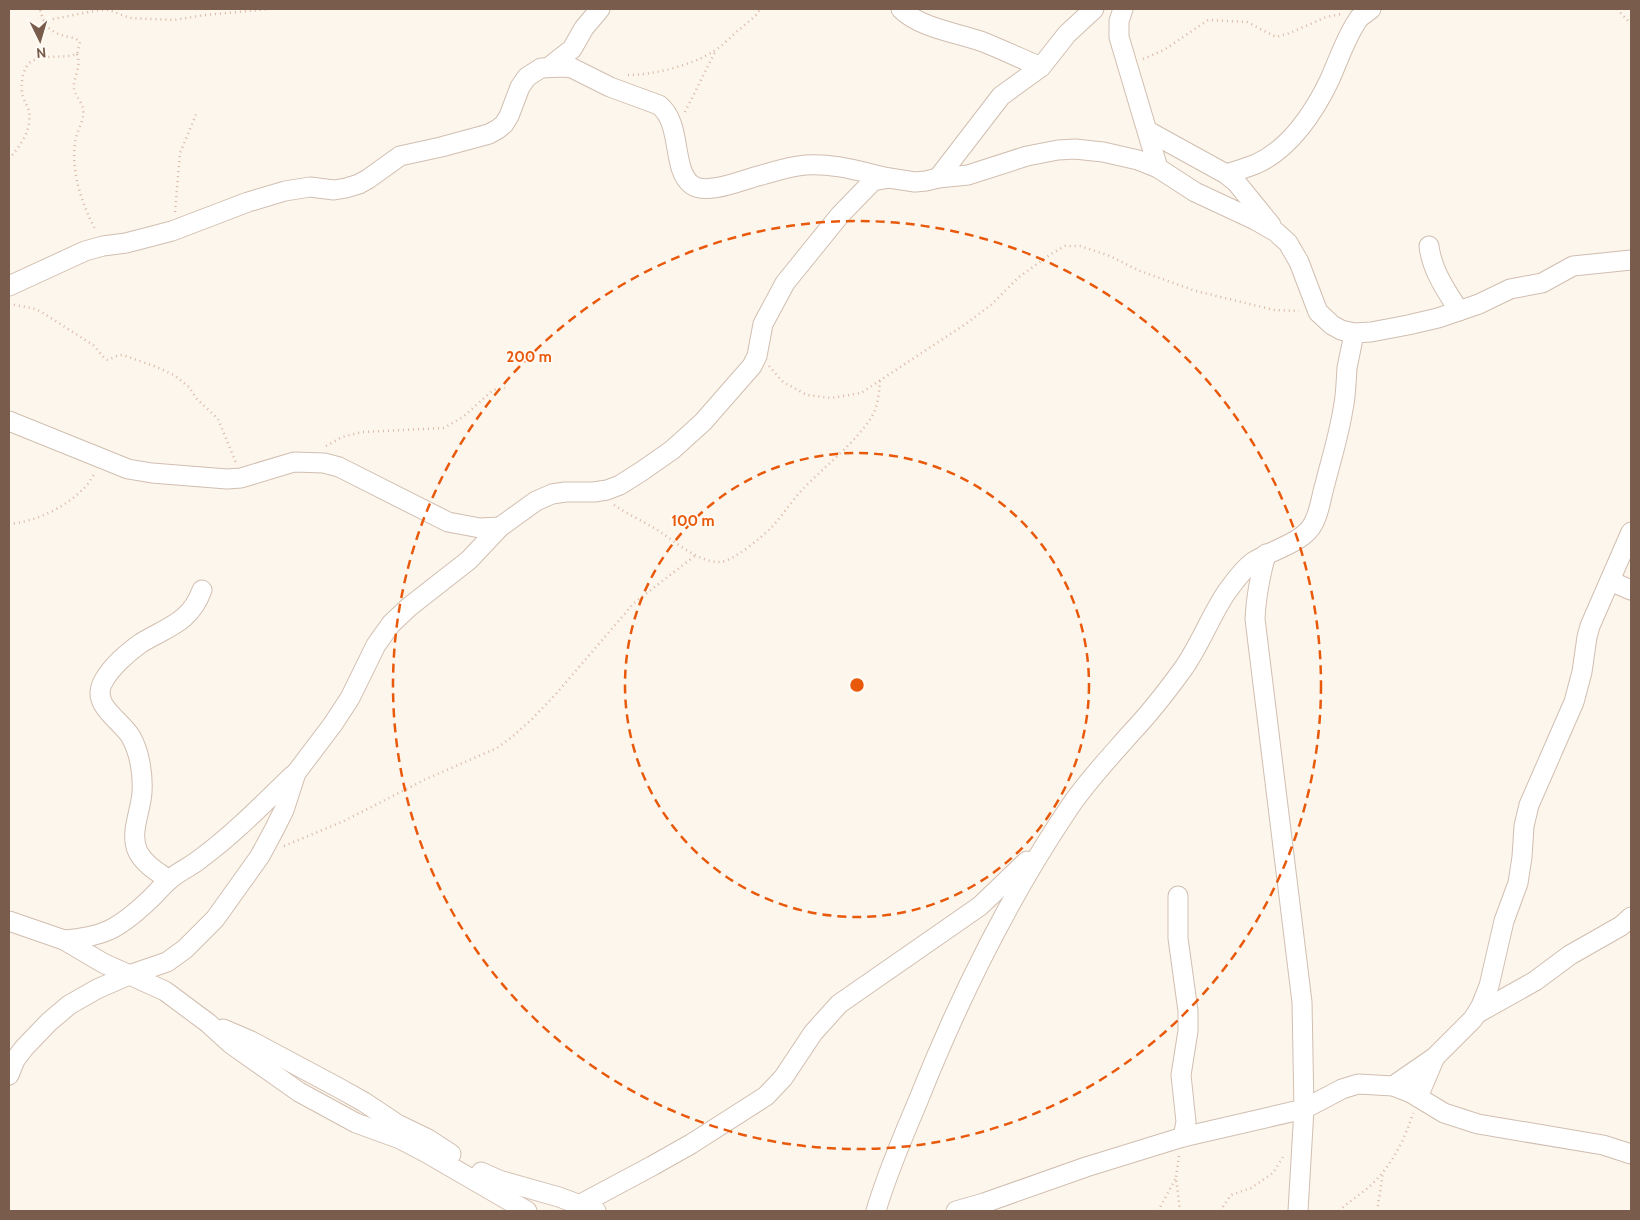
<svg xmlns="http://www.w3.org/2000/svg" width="1640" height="1220" viewBox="0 0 1640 1220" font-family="Cabin,sans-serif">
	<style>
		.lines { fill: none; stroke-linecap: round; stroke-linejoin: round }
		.minor-casing { stroke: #d1beb0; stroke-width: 21 }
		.path { stroke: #d9b8a5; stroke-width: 2.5; stroke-dasharray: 1 4; stroke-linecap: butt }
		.minor { stroke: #fff; stroke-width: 19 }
		.ring { fill: none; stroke: #e8590c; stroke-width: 2.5; stroke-dasharray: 9 6 }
		.centre { fill: #e8590c; stroke: #fffaf3; stroke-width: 2.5 }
		.ring-label { font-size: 15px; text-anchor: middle; font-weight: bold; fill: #e8590c; stroke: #fffaf3; stroke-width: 4; stroke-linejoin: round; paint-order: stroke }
	</style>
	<rect width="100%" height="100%" fill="#fdf6ec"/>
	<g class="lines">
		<defs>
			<g id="minor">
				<path d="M901 9C920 28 958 33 983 42 1003 50 1022 59 1041 67"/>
				<path d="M1123 9 1119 21V37L1158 168"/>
				<path d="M549 67 572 49 584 28 600 9"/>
				<path d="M1148 131 1226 174 1236 182 1271 225"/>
				<path d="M1226 174C1236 171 1246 168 1256 164 1290 149 1315 111 1330 79 1338 61 1344 43 1354 26L1359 18 1371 9"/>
				<path d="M938 178 1001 96 1041 67 1067 34 1094 9"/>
				<path d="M1429 246C1432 271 1446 290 1459 311"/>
				<path d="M9 286 85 251 103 246 126 243 172 231 248 202 285 191 310 187 334 190 346 188 359 184 368 179 400 156 441 147 489 134 498 129 504 124 509 116 520 87 527 77 541 68 563 67 572 68 610 87 659 105C683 124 671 170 692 185 708 196 744 179 762 175 776 171 791 166 806 165 834 163 862 172 889 178"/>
				<path d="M9 421 128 469 152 473 227 479 241 478 294 462 324 463 339 467 448 522 480 528 500 527"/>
				<path d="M1266 554C1260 576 1256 596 1255 619L1302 1002 1304 1109 1298 1211"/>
				<path d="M1610 581 1631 590"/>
				<path d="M169 880C158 872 145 865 138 852 129 833 141 812 142 792 143 775 140 753 131 737 122 721 92 706 102 684 109 669 127 653 141 643 167 627 190 623 202 590"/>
				<path d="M1178 896V938L1188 1011V1031L1181 1075 1186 1122 1183 1137"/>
				<path d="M9 921 64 940 103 963 165 991 208 1023 231 1044 299 1092 356 1123 400 1139 425 1152 527 1211"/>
				<path d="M64 940C103 937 118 929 147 902 155 895 161 887 169 880 178 872 190 867 200 859 234 834 263 804 293 775"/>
				<path d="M1478 1013 1535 981 1570 955 1621 926 1631 917"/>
				<path d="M223 1029 251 1041 339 1088 364 1102 397 1124 428 1139 451 1154"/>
				<path d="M9 1075 15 1060 24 1048 49 1022 69 1005 97 989 129 975 167 962 185 949 215 919 260 856 274 830 284 810 296 773 333 724 350 698 376 645 391 624 409 607 469 560 500 527 536 501 552 494 565 492H594L607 490 620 485 642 471 672 450 703 422 752 366 757 356 763 324 785 283 840 215 873 181 889 178 915 182 926 181 938 178 968 175 1027 156 1058 150 1075 149 1103 152 1138 160 1158 168 1195 192 1255 220 1276 232 1288 243 1299 262 1318 312 1332 325 1341 330 1354 333 1371 332 1408 325 1438 318 1479 304 1510 289 1542 283 1573 266 1631 260"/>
				<path d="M1393 1086 1435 1057 1473 1019 1481 1006 1489 986 1504 921 1518 883 1522 857 1524 826 1529 805 1574 702 1582 672 1587 637 1590 626 1631 532"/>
				<path d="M1418 1097 1435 1057"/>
				<path d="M481 1172 499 1180 559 1197 596 1211"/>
				<path d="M579 1205 652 1166 691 1144 766 1096 783 1078 813 1033 839 1004 980 906 1027 861"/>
				<path d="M876 1211C887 1173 903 1137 918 1101 959 998 1007 900 1069 808 1087 781 1110 757 1131 733 1150 713 1167 691 1183 669 1200 645 1210 617 1226 593 1234 582 1242 570 1253 562 1271 550 1303 543 1313 524 1320 512 1321 497 1325 484 1331 460 1339 435 1343 409 1346 396 1346 382 1347 368 1349 357 1352 345 1354 333"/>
				<path d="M956 1211 984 1203 1086 1167 1183 1137 1304 1109 1342 1089 1358 1084 1393 1086 1411 1093 1444 1113 1478 1124 1603 1145 1631 1154"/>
			</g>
		</defs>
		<use href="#minor" class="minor-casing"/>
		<g class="path">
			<path d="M1617 9 1631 24"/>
			<path d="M9 13 11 9"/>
			<path d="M43 21 99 10H109L130 18 174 20 205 15 270 9"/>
			<path d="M77 54C82 68 73 76 74 88 75 96 82 102 83 109 85 121 76 131 75 143 71 173 82 204 96 231"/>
			<path d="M1143 59 1164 50 1208 20 1247 22 1276 37 1290 33 1326 17 1341 14"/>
			<path d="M628 75C654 75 693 65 714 51 724 45 732 35 741 28 748 22 756 17 760 9"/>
			<path d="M685 112 715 52"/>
			<path d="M9 159C18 148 28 136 29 122 31 110 27 107 23 97 20 86 22 67 32 61 45 54 63 59 77 54L80 42C76 38 74 38 69 37 51 33 44 27 40 9"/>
			<path d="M175 212 180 153 197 112"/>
			<path d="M9 304 32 308 40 311 93 345C98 349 102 358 108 360L119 355H123L154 366 174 375 189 387 196 398 218 419 236 463"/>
			<path d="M769 366 783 382 807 395 831 398 861 393 967 323 991 305 1019 277 1051 254 1065 246H1080L1110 256 1140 271 1196 291 1274 310 1299 311"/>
			<path d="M326 446 342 437 362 432 444 428 463 417 493 390 505 388"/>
			<path d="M614 505C627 514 641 520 654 528 673 539 697 563 721 562 733 561 762 537 771 528 782 516 791 502 802 490 825 466 853 445 871 418 878 407 879 393 880 381"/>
			<path d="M9 524C34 522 65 508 83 489 88 485 91 479 95 473"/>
			<path d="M284 846 344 821 424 780 497 748 512 737 531 720 555 695 634 603 696 555"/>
			<path d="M1179 1156 1176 1177 1180 1211"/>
			<path d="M1158 1211 1176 1178"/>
			<path d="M1220 1211 1231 1195 1251 1188 1273 1173 1283 1157"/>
			<path d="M1339 1211C1349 1201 1362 1194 1372 1184 1392 1165 1405 1139 1413 1113"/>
			<path d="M1377 1211 1383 1173"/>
		</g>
		<use href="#minor" class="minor"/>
	</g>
	<g class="ring">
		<circle cx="857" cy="685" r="232"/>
		<circle cx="857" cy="685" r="464"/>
	</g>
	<circle cx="857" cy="685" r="8" class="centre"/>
	<g class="ring-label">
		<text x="529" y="362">200 m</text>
		<text x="693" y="526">100 m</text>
	</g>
	<rect width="1640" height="1220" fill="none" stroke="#7a5c4d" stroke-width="20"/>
	<g transform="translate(40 40) rotate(175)" stroke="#fffaf3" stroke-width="4" paint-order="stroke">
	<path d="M0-4L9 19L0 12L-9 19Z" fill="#7a5c4d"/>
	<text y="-8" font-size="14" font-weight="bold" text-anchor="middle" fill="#7a5c4d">N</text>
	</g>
</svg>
